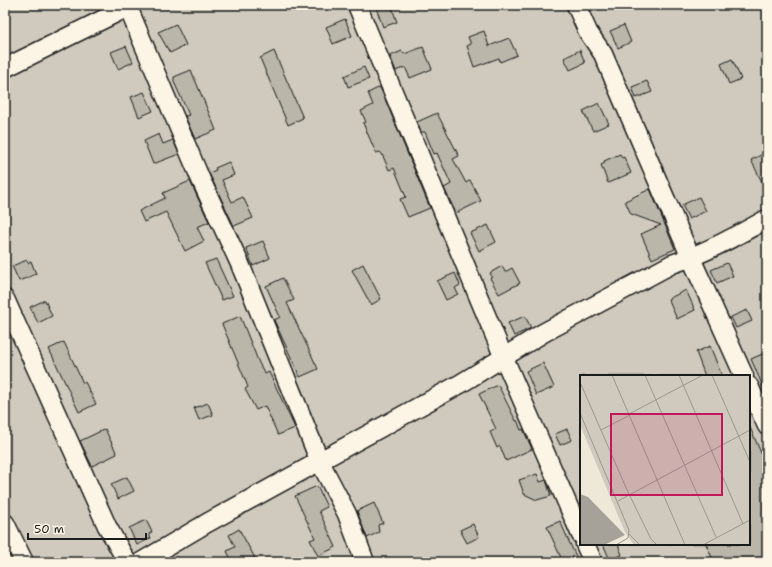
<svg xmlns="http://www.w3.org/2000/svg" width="772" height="567" viewBox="0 0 772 567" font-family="'Shantell Sans',sans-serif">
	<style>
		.green { fill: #cfcabd; stroke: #76736c; fill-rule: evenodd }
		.building { fill: #bab6aa; stroke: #1c1c1c }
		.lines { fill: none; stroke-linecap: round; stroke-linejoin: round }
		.street-casing { stroke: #1c1c1c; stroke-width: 21 }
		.street { stroke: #fcf5e5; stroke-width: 18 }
		.inset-road { fill: none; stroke: #9a968d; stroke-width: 1 }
		.view { fill: #c2185b; fill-opacity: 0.15; stroke: #c2185b; stroke-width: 2 }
		.inset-edge { fill: none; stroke: #1c1c1c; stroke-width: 2 }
	</style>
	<rect width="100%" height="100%" fill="#eee8d9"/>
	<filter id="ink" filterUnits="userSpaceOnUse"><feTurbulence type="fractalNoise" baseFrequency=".025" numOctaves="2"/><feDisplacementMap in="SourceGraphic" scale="8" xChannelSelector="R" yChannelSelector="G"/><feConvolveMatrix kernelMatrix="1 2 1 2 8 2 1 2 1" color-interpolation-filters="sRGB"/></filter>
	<g filter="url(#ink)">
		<path class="green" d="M5 5H767V562H5ZM581 376H749V544H581Z"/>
		<g class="building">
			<path d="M375 5H391L397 22 383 27Z"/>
			<path d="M345 19 352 36 333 44 326 27Z"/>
			<path d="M176 24 186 45 170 53 158 32Z"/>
			<path d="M624 25 631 42 618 48 610 31Z"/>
			<path d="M484 31 489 46 509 38 517 55 500 62 499 58 474 67 467 46 471 44 468 37Z"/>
			<path d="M126 46 133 62 118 69 111 52Z"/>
			<path d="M423 47 432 69 410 78 405 67 396 71 390 56 402 51 404 54Z"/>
			<path d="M580 50 585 63 570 70 564 58Z"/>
			<path d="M274 51 303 118 288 125 260 58Z"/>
			<path d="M732 59 741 79 729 84 721 64Z"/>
			<path d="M364 67 369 79 348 87 344 76Z"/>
			<path d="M191 70 216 130 195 139 185 116 189 115 174 82V77Z"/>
			<path d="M647 81 652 92 636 98 632 87Z"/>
			<path d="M380 87 430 208 408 217 400 199 406 197 394 168 389 170 382 154 380 152 376 153 363 123 366 122 361 111 373 105 368 93Z"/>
			<path d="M144 92 153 111 139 117 131 97Z"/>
			<path d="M599 103 609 124 593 131 583 111Z"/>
			<path d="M437 113 459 156 453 159 466 183 470 180 481 201 456 213 444 188 451 184 437 153 434 154 425 132H421L417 122Z"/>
			<path d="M159 134 163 144 173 140 179 154 153 164 144 141Z"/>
			<path d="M767 152V192L751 160Z"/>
			<path d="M620 154 622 158 624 157 631 173 608 183 601 165 605 163 604 161Z"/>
			<path d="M229 162 234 175 222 180 232 202 243 197 253 218 234 226 209 173 216 170 215 168Z"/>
			<path d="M190 181 209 222 197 227 204 241 185 251 166 212 144 222 139 211 165 198 163 193Z"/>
			<path d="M650 189 675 249 652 259 641 234 661 225 631 214 625 201Z"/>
			<path d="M699 197 706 211 689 219 682 205Z"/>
			<path d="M488 225 496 242 479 251 470 233Z"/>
			<path d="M263 241 270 258 253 266 246 248Z"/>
			<path d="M216 259 233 296 222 300 205 263Z"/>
			<path d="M27 260 28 263 31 261 36 274 19 281 12 266Z"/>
			<path d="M727 263 733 276 717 283 711 270Z"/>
			<path d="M363 264 381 299 371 305 352 270Z"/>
			<path d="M502 266 505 272 512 268 520 283 499 294 490 278 492 277 490 273Z"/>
			<path d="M455 273 460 285 455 288 458 294 446 300 437 281Z"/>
			<path d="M283 278 294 300 287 303 318 369 300 377 274 320 280 317 266 286Z"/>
			<path d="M686 290 695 310 677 319 668 299Z"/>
			<path d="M45 300 52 316 38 323 30 307Z"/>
			<path d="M747 310 752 321 736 328 731 317Z"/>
			<path d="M240 316 259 363 265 374 269 372 295 428 278 435 265 406 256 410 245 389 248 387 222 324Z"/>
			<path d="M525 316 531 328 514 336 508 323Z"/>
			<path d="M64 342 83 383 85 382 96 404 79 412 49 349Z"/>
			<path d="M710 346 722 376H705L696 352Z"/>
			<path d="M767 352V396L751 359Z"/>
			<path d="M543 363 554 387 536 395 526 371Z"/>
			<path d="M498 385 516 421 517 420 521 430 523 429 532 449 506 461 500 446 497 448 490 432 496 429 479 394Z"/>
			<path d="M208 403 213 415 199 420 194 408Z"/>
			<path d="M749 425 767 467V554L752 562H714L706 544H749Z"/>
			<path d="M105 429 117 454 92 466 80 441Z"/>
			<path d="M567 429 572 440 560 445 555 434Z"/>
			<path d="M537 474 540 482 546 480 551 496 537 500 524 494 519 480Z"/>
			<path d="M127 477 134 491 118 499 111 484Z"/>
			<path d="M317 486 327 507 319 511 336 547 318 556 310 540 315 538 295 496Z"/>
			<path d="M374 503 383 523 378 525 379 532 367 538 357 511Z"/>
			<path d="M146 520 152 532 149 534 151 538 137 545 129 528Z"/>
			<path d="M560 521 571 546 579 562H563L547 527Z"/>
			<path d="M473 524 479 537 467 543 460 530Z"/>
			<path d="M239 529 255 558 248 562H232L227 551 235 547 229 535Z"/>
			<path d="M603 544H618L622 555 610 560Z"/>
		</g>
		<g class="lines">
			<defs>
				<g id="street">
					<path d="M127 5 201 180 240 264 320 462 347 514 365 562"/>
					<path d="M357 5 504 358 581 535"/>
					<path d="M576 5 588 32 603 54 691 258 744 376"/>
					<path d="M5 68 128 7"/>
					<path d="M5 299 107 526 127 562"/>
					<path d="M749 386 767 426"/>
					<path d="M5 523 24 562"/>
					<path d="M585 544 593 562"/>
					<path d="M141 562 207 523 460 384 543 333 672 264C706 253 736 236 767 219"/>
				</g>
			</defs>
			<use href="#street" class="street-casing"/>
			<use href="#street" class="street"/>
		</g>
	</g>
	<g transform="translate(580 375)">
		<rect width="170" height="170" fill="#eee8d9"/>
		<path d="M0 0H170V170H54L45 157 0 50Z" fill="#cfcabd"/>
		<path d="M0 119 8 122 45 160 24 170H0Z" fill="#a7a299"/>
		<path class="inset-road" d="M32 0 105 170M65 0 136 162M99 0 163 149M132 0 170 87M0 7 47 115 71 164 77 170M0 38 49 155 48 163 36 170M49 39 123 0M21 55 50 40M38 126 170 55M49 159 60 170M123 170 170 145"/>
		<path class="view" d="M31 39H142V120H31Z"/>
		<rect width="170" height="170" class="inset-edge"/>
	</g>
	<rect width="772" height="567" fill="none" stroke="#fcf5e5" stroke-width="20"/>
	<rect x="10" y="10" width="752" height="547" fill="none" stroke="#1c1c1c" stroke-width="1.5" filter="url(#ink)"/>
	<path d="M28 533v6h118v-6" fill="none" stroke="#1c1c1c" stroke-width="2"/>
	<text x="34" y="533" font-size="12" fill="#1c1c1c" stroke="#fcf5e5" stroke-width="3" paint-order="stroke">50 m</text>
</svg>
